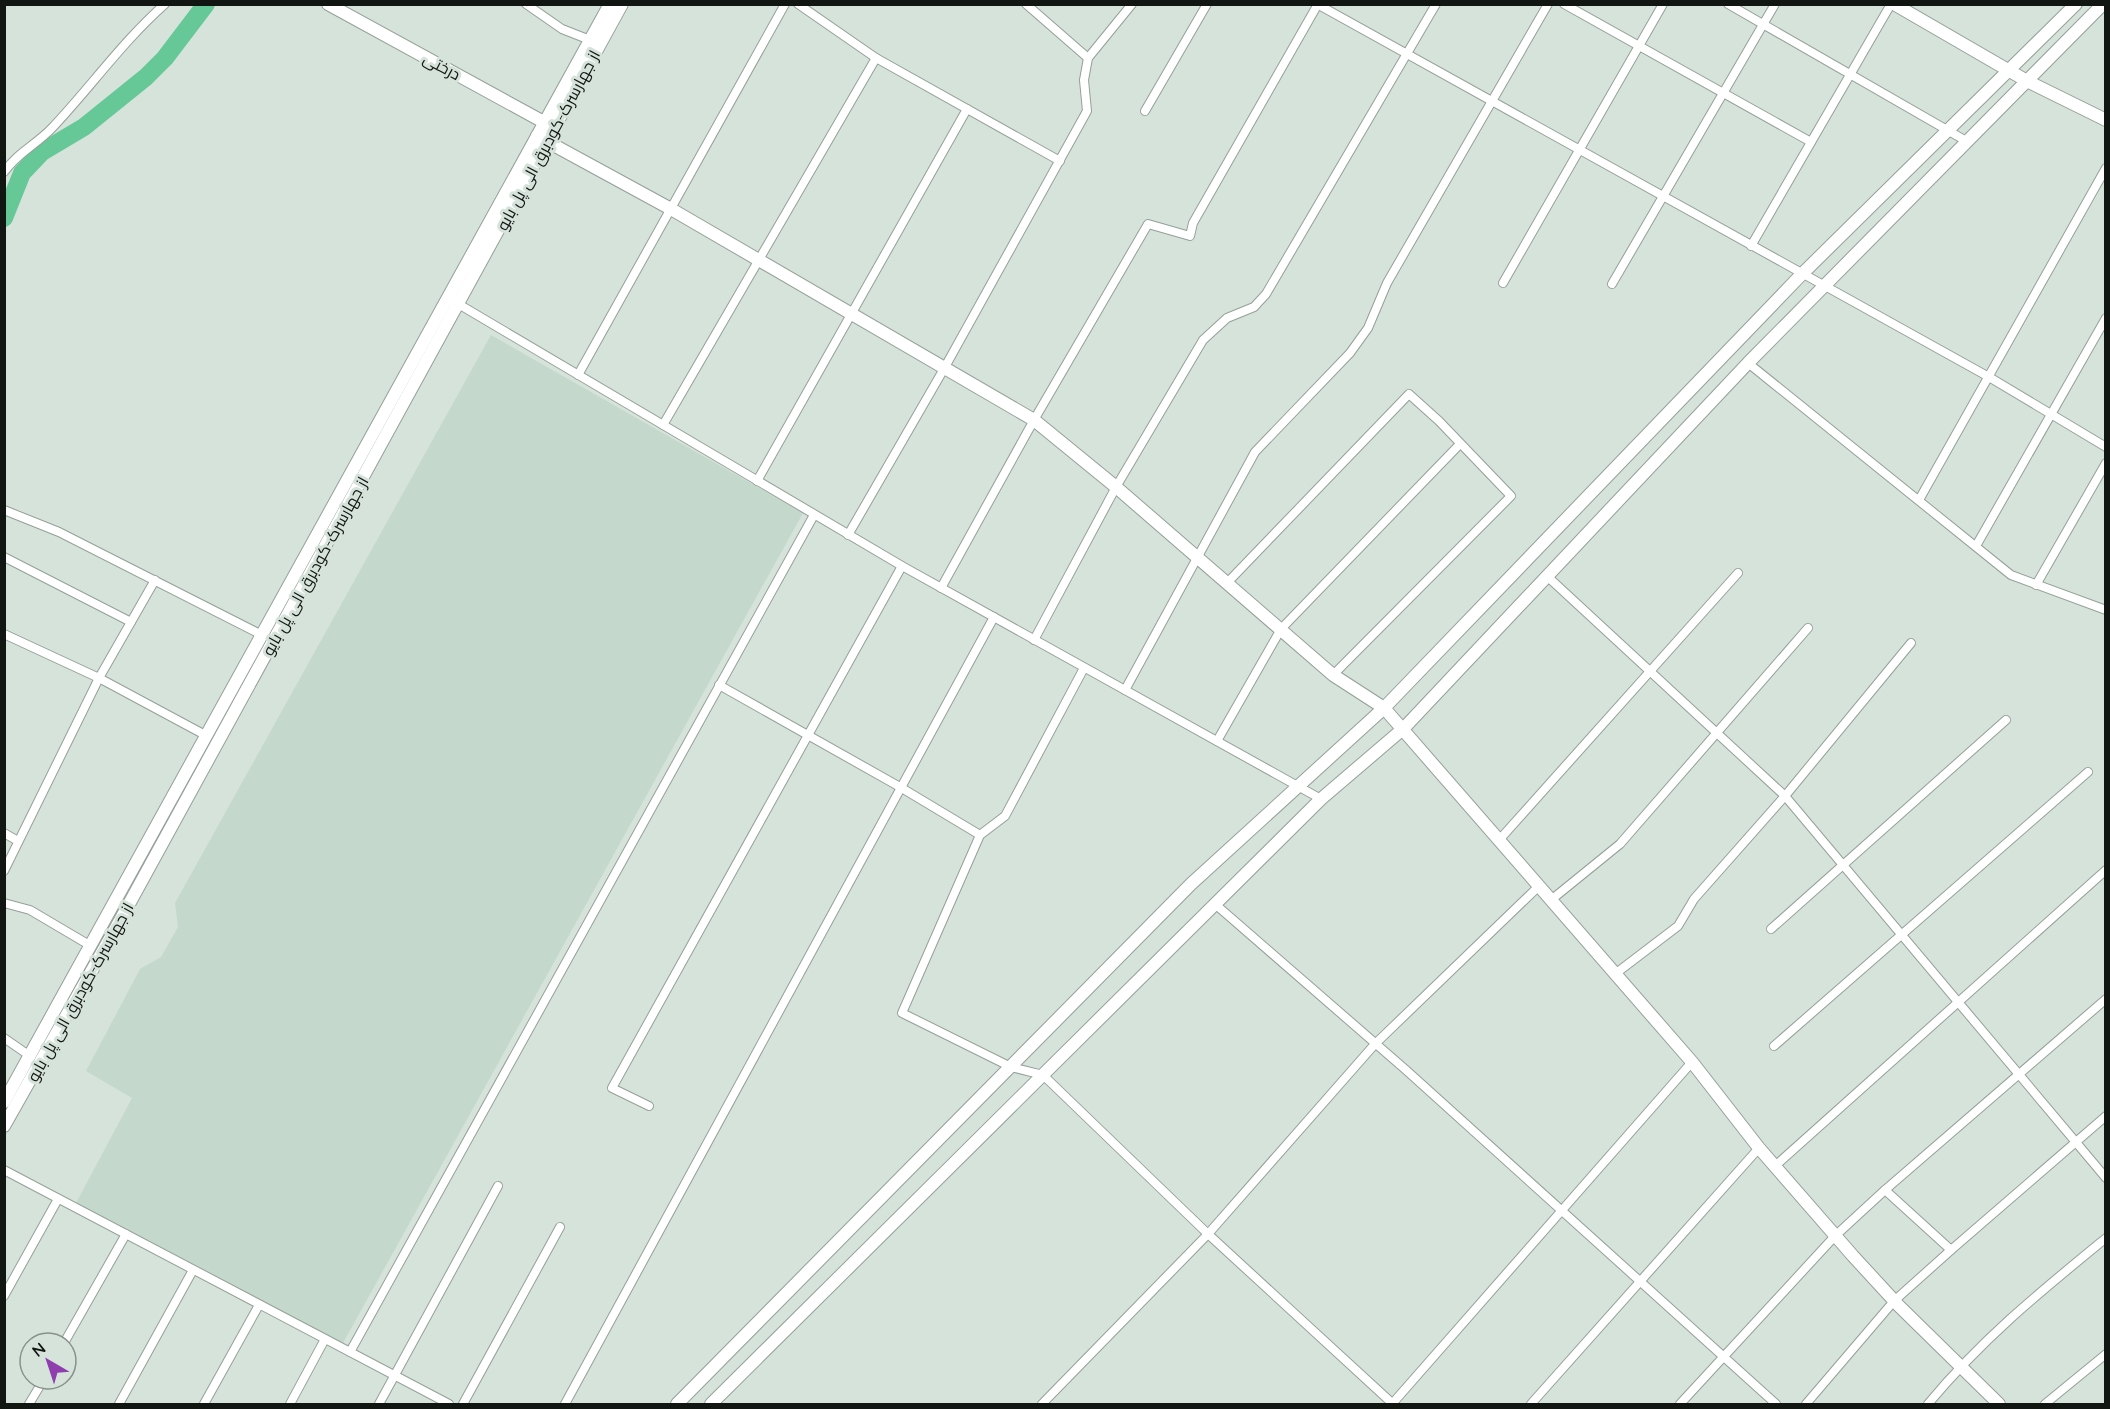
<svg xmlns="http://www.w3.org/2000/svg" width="2110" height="1409" viewBox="0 0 2110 1409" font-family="Quicksand,Cairo,sans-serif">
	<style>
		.built { fill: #c4d8cc }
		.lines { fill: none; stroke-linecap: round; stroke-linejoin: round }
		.river { stroke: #65c896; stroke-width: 18 }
		.street-casing { stroke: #94a098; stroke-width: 10 }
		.secondary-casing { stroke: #94a098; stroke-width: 14 }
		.primary-casing { stroke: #94a098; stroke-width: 14 }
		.street { stroke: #fff; stroke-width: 8 }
		.secondary { stroke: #fff; stroke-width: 12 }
		.primary { stroke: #fff; stroke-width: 12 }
		.labels { text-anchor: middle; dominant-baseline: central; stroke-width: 6; stroke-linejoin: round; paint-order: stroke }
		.street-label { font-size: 16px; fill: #121613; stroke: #d6e3db }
	</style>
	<rect width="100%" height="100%" fill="#d6e3db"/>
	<path class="built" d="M491 335 803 513 343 1343 76 1203 132 1098 86 1071 140 969 161 957 178 927 175 903Z"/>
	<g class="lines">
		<path class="river" d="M4 218 22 173 42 152 84 127 146 77 165 58 206 4"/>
		<defs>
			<g id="street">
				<path d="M526 4 562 29 590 40"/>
				<path d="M798 4 876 58 1060 161"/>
				<path d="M1026 4 1088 58"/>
				<path d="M1317 4 1989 377 2106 447"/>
				<path d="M1564 4 1811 142"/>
				<path d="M1728 4 1968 142"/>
				<path d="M1145 111 1207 4"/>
				<path d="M4 172C17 153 37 144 52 128 90 88 123 41 165 4"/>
				<path d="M1751 246 1891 4"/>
				<path d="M1503 283 1663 4"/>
				<path d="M1612 284 1775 4"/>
				<path d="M455 302 902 566 1321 799"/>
				<path d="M1748 363 2011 575 2106 610"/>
				<path d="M578 375 785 4"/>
				<path d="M663 425 876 58"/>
				<path d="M757 481 967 109"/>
				<path d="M1919 500 2106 168"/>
				<path d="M4 510 59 532 262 635"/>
				<path d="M848 535 945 367 1087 111 1084 80 1088 58 1132 4"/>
				<path d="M1976 546 2106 318"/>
				<path d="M4 557 131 622"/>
				<path d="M1548 577 1785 796 2106 1178"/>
				<path d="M1226 584 1409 394 1439 421 1511 496 1333 675"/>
				<path d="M2036 585 2106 463"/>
				<path d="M941 588 1034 420 1148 224 1190 236 1193 223 1318 4"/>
				<path d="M4 634 99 678 207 736"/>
				<path d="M1034 640 1116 487 1203 340 1227 318 1254 307 1266 294 1436 4"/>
				<path d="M1084 668 1005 816 980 835 902 1013 1011 1067 1043 1075 1208 1234 1393 1404"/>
				<path d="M719 685 900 787 980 835"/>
				<path d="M1125 690 1255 452 1350 353 1368 328 1387 283 1548 4"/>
				<path d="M1217 741 1281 629 1460 444"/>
				<path d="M4 833 18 841"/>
				<path d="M1500 839 1738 573"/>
				<path d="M4 871 99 678 155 580"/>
				<path d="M1551 900 1620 844 1808 628"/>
				<path d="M4 903 30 910 91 946"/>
				<path d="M1215 904 1406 1070 1776 1404"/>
				<path d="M1771 929 2006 720"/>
				<path d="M1615 974 1678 926 1694 899 1785 796 1911 643"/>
				<path d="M4 1038 30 1056"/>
				<path d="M1774 1046 2088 772"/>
				<path d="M649 1106 612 1088 902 566"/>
				<path d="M1775 1166 2106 870"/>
				<path d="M4 1170 449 1404"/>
				<path d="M1885 1190 2106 999"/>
				<path d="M1951 1250 2106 1116"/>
				<path d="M4 1296 58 1199"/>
				<path d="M64 1343 126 1234"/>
				<path d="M350 1352 814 515"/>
				<path d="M29 1404 44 1379"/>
				<path d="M119 1404 193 1270"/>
				<path d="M204 1404 259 1305"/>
				<path d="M290 1404 325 1339"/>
				<path d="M379 1404 498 1186"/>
				<path d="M463 1404 560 1227"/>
				<path d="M565 1404 994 617"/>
				<path d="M1042 1404 1208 1234 1375 1044 1538 887"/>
				<path d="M1392 1404 1692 1062"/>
				<path d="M1531 1404 1759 1148"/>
				<path d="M1680 1404 1835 1236 1885 1190 1951 1250 1894 1301 1806 1404"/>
				<path d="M1928 1404C1983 1338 2040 1292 2106 1238"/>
				<path d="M2045 1404 2106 1354"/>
			</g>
			<g id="secondary">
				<path d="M328 4 551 126"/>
				<path d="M1894 4 2027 81 2106 120"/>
				<path d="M537 136 671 209 1034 420 1116 487 1333 675 1384 708 1692 1062 1759 1148 1853 1256 1899 1306 1999 1404"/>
				<path d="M4 1102 610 4"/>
				<path d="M4 1126 117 926 622 4"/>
			</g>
			<g id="primary">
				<path d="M677 1404 1191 884 1384 708 1801 275 2076 4"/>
				<path d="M711 1404 1321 799 1404 728 1748 363 2103 4"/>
			</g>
		</defs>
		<use href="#street" class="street-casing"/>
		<use href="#secondary" class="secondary-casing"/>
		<use href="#primary" class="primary-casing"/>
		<use href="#street" class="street"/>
		<use href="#secondary" class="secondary"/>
		<use href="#primary" class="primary"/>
	</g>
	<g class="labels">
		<g class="street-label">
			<text transform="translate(442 66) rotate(28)">درختی</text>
			<text transform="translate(548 140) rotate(-62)">از جهارسرک-کودبرق الی پل بایو</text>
			<text transform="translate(315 566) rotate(-61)">از جهارسرک-کودبرق الی پل بایو</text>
			<text transform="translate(80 992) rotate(-61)">از جهارسرک-کودبرق الی پل بایو</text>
		</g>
	</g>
	<rect width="2110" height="1409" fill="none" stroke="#121613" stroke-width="12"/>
	<g transform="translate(48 1361) rotate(321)"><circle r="28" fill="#d6e3db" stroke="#88918b" stroke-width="1.5"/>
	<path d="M0-4.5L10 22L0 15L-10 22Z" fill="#8f3ead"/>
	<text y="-9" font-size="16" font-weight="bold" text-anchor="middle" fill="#121613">N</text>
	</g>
</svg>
